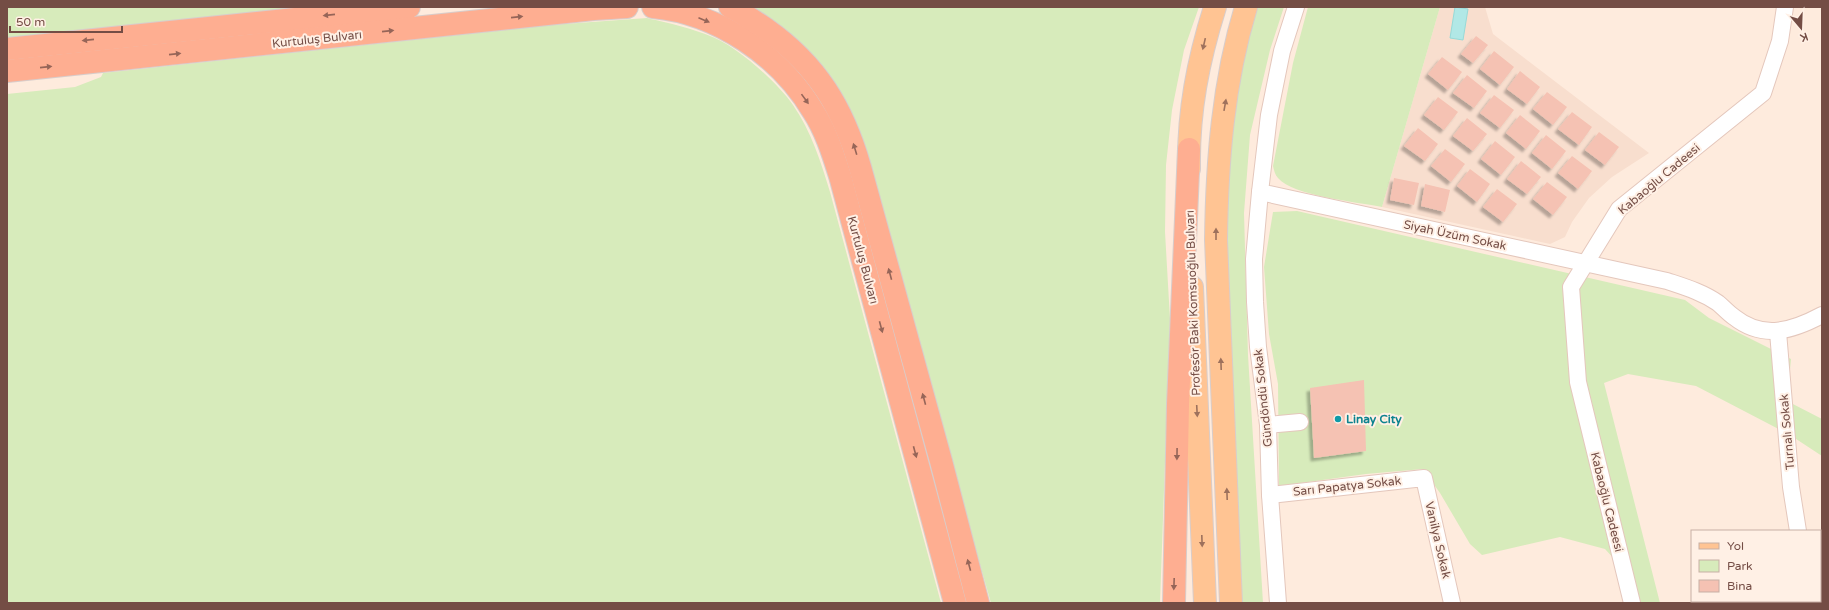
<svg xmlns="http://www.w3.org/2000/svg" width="1829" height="610" viewBox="0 0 1829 610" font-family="'Varela Round',sans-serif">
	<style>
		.residential { fill: #f8dece }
		.green { fill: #d7ebbb }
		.water { fill: #b1e8e6; stroke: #97dad8 }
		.building { fill: #f5c2b3; filter: url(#shadow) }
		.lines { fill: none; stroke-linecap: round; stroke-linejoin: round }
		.minor-casing { stroke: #e4c7bc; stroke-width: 18 }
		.primary-casing { stroke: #d8cdcb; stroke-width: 24 }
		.trunk-casing { stroke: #d8cdcb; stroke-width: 24 }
		.minor { stroke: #fff; stroke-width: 16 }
		.primary { stroke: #ffc493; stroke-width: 22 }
		.trunk { stroke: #feae91; stroke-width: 22 }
		.oneway { fill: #966558 }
		.oneway2 { fill: #9e715c }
		.culture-dot { fill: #0f9aa8; stroke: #fff0e5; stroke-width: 1.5 }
		.labels { text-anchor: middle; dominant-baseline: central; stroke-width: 4; stroke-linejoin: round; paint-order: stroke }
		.street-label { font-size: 12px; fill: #744d45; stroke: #fff0e5 }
		.culture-label { font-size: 12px; font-weight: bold; fill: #0d838f; stroke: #fff0e5; text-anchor: start }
	</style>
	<defs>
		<filter id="shadow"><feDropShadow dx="-3.5" dy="3.5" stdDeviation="1" flood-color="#0004"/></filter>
	</defs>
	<rect width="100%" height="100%" fill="#feebdd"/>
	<path class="residential" d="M1440 7H1485L1493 34 1649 153 1612 177 1589 198 1572 222 1565 237 1550 244 1382 207Z"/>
	<g class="green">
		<path d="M7 7H312L7 38Z"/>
		<path d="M743 7H1199L1184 50 1172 110 1166 165 1165 232 1170 319 1160 603H991L861 145Z"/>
		<path d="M1255 7H1284L1270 50 1250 135 1244 213 1248 355 1263 603H1242L1224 258 1234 99Z"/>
		<path d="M1308 7H1440L1382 207C1358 202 1293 196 1278 178 1275 175 1274 170 1273 166L1293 63Z"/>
		<path d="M647 18C672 24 706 31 728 45 749 58 779 85 793 105 811 131 821 162 830 192L941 603H7V94L75 87 101 77 103 73 551 25Z"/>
		<path d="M1297 211 1685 300 1709 318 1791 359 1787 401 1822 419V456L1790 435 1696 386 1628 374 1604 383 1660 603H1636L1627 573 1605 549 1560 537 1482 555 1470 544 1440 493 1423 469 1366 474 1279 486 1278 384 1269 334 1264 267 1273 212Z"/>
		<path d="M1822 578V603H1738L1744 601H1820V579Z"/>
	</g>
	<path class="water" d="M1455 7 1468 9 1463 40 1450 38Z"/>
	<g class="building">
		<path d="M1476 36 1488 45 1473 63 1461 54Z"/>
		<path d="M1494 51 1514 67 1500 85 1480 69Z"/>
		<path d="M1442 57 1462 72 1448 90 1428 74Z"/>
		<path d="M1520 71 1540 87 1527 104 1507 89Z"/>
		<path d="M1467 75 1487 91 1474 108 1453 93Z"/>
		<path d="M1547 92 1567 107 1553 125 1533 109Z"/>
		<path d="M1494 95 1514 110 1500 128 1480 113Z"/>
		<path d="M1438 97 1458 112 1444 130 1424 115Z"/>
		<path d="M1572 112 1592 127 1579 145 1558 129Z"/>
		<path d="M1520 115 1540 131 1526 149 1506 133Z"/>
		<path d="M1467 118 1487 134 1473 151 1453 136Z"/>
		<path d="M1418 128 1438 144 1425 161 1404 146Z"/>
		<path d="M1599 132 1619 147 1605 165 1585 150Z"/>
		<path d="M1546 135 1566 151 1552 169 1532 153Z"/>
		<path d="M1495 141 1515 157 1501 175 1481 159Z"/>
		<path d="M1445 149 1465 164 1451 182 1431 166Z"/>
		<path d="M1572 156 1592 171 1578 189 1558 173Z"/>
		<path d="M1521 161 1541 177 1527 194 1507 179Z"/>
		<path d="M1470 169 1490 184 1477 202 1457 186Z"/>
		<path d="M1394 178 1419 183 1414 205 1390 200Z"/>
		<path d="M1547 182 1567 197 1553 215 1533 199Z"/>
		<path d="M1425 184 1450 190 1445 212 1421 206Z"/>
		<path d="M1497 189 1517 204 1503 222 1483 207Z"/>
		<path d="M1364 380 1366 451 1314 458 1310 388Z"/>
	</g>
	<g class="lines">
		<defs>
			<g id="minor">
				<path d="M1296 7 1282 51 1269 115 1260 192 1667 281C1685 287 1702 292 1718 303 1723 307 1728 313 1734 317 1763 340 1792 331 1822 315"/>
				<path d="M1260 192 1254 259 1255 302 1258 347 1268 425 1270 495 1278 603"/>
				<path d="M1778 332 1791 487 1798 531"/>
				<path d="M1268 425 1300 422"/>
				<path d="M1270 495 1424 478 1452 603"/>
				<path d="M1818 601V603"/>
				<path d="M1632 603 1578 382 1571 287 1619 209 1763 93 1780 41 1785 7"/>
			</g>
			<g id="primary">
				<path d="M1189 169C1188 112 1198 61 1215 7"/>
				<path d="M1192 287 1205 603"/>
				<path d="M1231 603 1216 240C1217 161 1223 83 1246 7"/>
			</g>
			<g id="trunk">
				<path d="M653 7C718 13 780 56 813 111 826 131 833 154 840 176L955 603"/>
				<path d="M730 7C743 13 754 21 766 29 817 65 843 108 860 167L941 461 978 603"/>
				<path d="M7 49 409 7"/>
				<path d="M7 71 594 9 627 7"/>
				<path d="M1174 603 1178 404 1189 149"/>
			</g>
		</defs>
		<use href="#minor" class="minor-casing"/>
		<use href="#primary" class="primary-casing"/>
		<use href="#trunk" class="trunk-casing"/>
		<use href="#minor" class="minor"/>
		<use href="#primary" class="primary"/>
		<use href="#trunk" class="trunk"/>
	</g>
	<defs><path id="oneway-solid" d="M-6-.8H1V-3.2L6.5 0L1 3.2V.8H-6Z"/></defs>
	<g class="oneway">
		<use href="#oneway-solid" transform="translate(329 15) rotate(174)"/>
		<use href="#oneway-solid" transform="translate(517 17) rotate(-6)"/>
		<use href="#oneway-solid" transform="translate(704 20) rotate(23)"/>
		<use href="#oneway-solid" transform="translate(388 31) rotate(-6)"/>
		<use href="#oneway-solid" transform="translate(88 40) rotate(174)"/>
		<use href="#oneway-solid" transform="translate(175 54) rotate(-6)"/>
		<use href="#oneway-solid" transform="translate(46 67) rotate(-6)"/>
		<use href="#oneway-solid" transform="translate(805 99) rotate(54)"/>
		<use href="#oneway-solid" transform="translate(855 149) rotate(-107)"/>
		<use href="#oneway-solid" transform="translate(890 274) rotate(-105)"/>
		<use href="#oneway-solid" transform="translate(881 327) rotate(75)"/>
		<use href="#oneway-solid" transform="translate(924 399) rotate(-105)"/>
		<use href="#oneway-solid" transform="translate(915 452) rotate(75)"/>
		<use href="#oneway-solid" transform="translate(1177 454) rotate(91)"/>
		<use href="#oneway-solid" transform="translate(969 565) rotate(-105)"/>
		<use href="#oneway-solid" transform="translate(1174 584) rotate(92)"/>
	</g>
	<g class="oneway2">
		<use href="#oneway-solid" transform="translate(1204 44) rotate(103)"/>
		<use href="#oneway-solid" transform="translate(1225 105) rotate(-80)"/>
		<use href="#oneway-solid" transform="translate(1216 234) rotate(-90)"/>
		<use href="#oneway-solid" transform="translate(1221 364) rotate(-92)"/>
		<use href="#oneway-solid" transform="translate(1197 411) rotate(87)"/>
		<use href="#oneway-solid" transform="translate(1227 494) rotate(-92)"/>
		<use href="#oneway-solid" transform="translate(1202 541) rotate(88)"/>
	</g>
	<circle class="culture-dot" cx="1338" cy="419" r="4"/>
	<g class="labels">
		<g class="street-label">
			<text transform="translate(317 39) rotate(-6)">Kurtuluş Bulvarı</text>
			<text transform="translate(1659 179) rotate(-40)">Kabaoğlu Cadeesi</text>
			<text transform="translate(1455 235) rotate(12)">Siyah Üzüm Sokak</text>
			<text transform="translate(863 260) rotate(75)">Kurtuluş Bulvarı</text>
			<text transform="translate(1193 303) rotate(-92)">Profesör Baki Komsuoğlu Bulvarı</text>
			<text transform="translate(1263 398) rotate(-96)">Gündöndü Sokak</text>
			<text transform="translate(1787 432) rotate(-95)">Turnalı Sokak</text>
			<text transform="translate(1347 486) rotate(-6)">Sarı Papatya Sokak</text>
			<text transform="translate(1607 502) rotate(76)">Kabaoğlu Cadeesi</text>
			<text transform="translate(1438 540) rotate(77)">Vanilya Sokak</text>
		</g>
		<g class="culture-label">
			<text x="1346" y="419">Linay City</text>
		</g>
	</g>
	<rect width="1829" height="610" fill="none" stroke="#744d45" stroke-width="16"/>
	<rect x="1691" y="530" width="130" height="72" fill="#fff0e5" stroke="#c7afa5"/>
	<rect x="1699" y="543" width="20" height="6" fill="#ffc493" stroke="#c7afa5"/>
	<text x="1727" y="550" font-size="12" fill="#744d45">Yol</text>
	<rect x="1699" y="560" width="20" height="12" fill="#d7ebbb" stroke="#c7afa5"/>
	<text x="1727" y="570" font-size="12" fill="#744d45">Park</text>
	<rect x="1699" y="580" width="20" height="12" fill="#f5c2b3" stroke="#c7afa5"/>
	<text x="1727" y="590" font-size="12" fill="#744d45">Bina</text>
	<g transform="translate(1801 28) rotate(161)" stroke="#fff0e5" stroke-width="3" paint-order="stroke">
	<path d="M0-3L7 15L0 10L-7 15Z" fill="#744d45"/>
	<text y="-6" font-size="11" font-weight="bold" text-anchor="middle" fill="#744d45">K</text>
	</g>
	<path d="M10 26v6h112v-6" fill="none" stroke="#744d45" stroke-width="2"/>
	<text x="16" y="26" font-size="12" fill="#744d45" stroke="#fff0e5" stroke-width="3" paint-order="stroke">50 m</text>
</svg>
